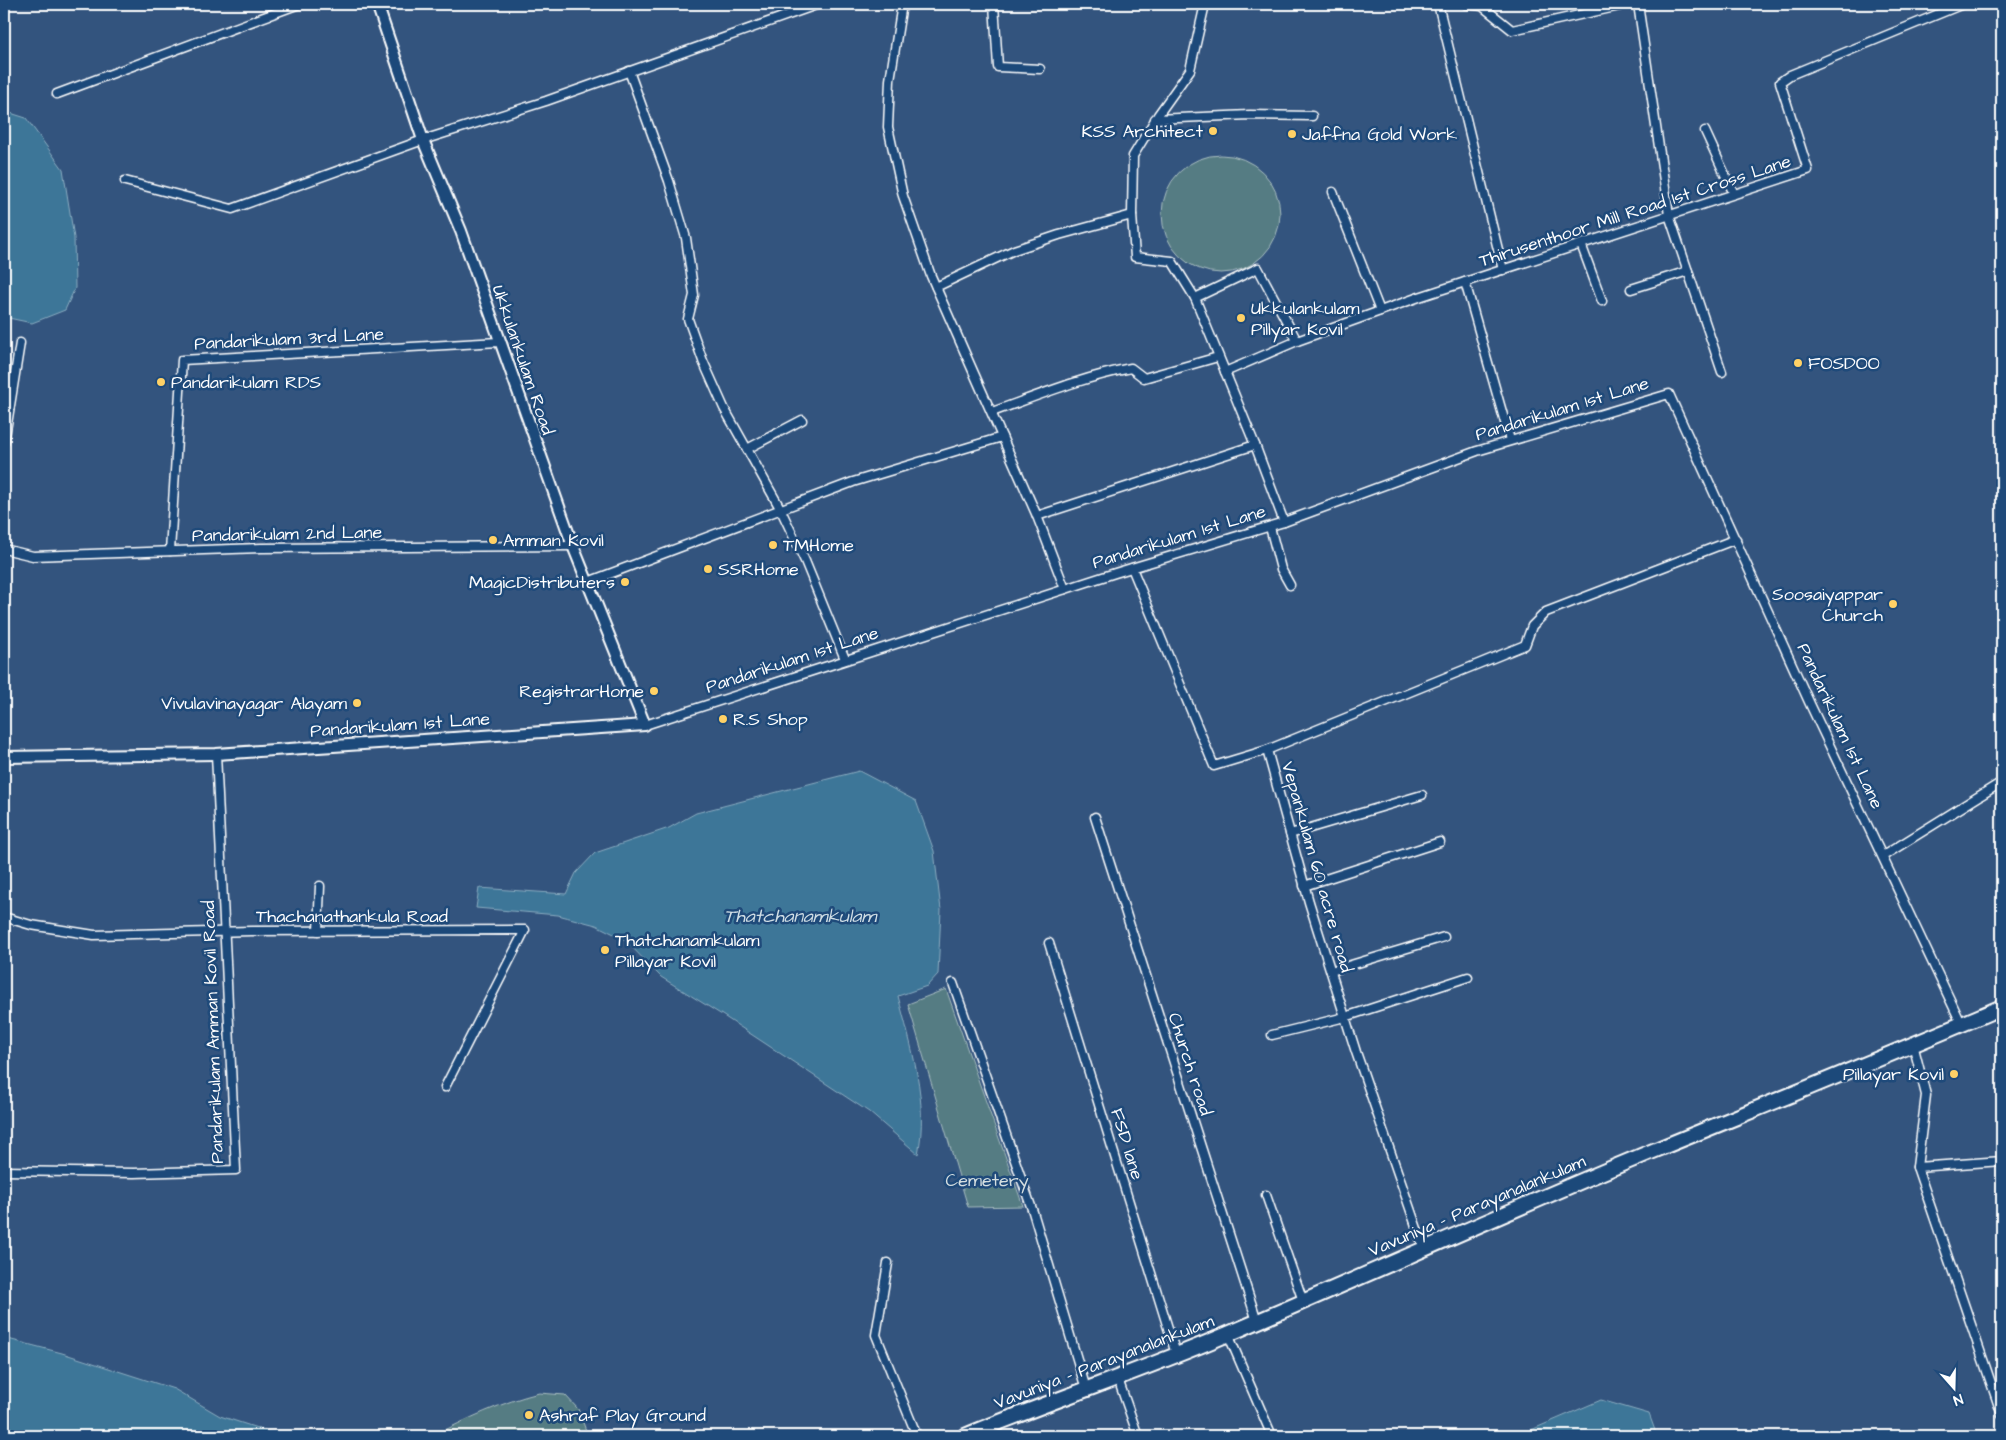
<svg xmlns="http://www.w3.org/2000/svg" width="2006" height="1440" viewBox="0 0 2006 1440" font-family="'Architects Daughter',sans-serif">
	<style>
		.green { fill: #547c83; stroke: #aabec1 }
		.water { fill: #3e7698; stroke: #8badc1 }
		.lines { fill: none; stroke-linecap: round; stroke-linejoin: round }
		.street-casing { stroke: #fff; stroke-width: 11 }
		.secondary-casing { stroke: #fff; stroke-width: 14 }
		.highway-casing { stroke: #fff; stroke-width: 18 }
		.street { stroke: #1f4a7a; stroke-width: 8 }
		.secondary { stroke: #1f4a7a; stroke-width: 10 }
		.highway { stroke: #1f4a7a; stroke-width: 14 }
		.poi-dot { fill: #ffd166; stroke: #1f4a7a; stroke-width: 2 }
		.labels { text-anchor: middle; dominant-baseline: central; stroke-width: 5; stroke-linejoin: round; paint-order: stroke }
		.poi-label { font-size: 18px; fill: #fff; stroke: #1f4a7a; text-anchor: start }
		.street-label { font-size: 18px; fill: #fff; stroke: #1f4a7a }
		.park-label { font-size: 18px; fill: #d4dee0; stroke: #1f4a7a }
		.water-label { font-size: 19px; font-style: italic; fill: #cfdde5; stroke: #1f4a7a }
	</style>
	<rect width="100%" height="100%" fill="#33547e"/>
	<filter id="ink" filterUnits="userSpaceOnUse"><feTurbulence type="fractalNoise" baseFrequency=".02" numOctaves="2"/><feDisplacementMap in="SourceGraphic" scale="10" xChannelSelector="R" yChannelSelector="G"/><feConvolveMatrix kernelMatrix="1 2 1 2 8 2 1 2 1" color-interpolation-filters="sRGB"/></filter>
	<g filter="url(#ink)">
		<g class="green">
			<circle cx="1221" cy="214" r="59"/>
			<path d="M946 989 1023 1206 968 1207 908 1004Z"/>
			<path d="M539 1393 565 1395 578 1409 588 1436H433C467 1419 502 1402 539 1393Z"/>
		</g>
		<g class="water">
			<path d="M4 111 26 118 63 169 74 238 75 288 65 310 32 323 4 317Z"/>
			<path d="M859 771 916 801 934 851 941 910 938 974 927 986 898 996C911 1046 929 1102 918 1154L869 1112 722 1015 661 977 624 939 596 925 558 915 476 908 479 888 566 894 576 873 595 853 669 828 696 813Z"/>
			<path d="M4 1338 62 1353 174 1389 220 1416 282 1436H4Z"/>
			<path d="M1601 1400 1649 1414 1657 1436H1517Z"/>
		</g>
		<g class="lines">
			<defs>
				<g id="street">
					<path d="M902 4 890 80 888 127 903 196 931 276 1037 516 1065 589"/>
					<path d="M994 4 998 67 1040 69"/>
					<path d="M1205 4 1190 70 1158 115 1133 156 1132 215 1135 257 1172 261 1195 298 1255 445 1284 522"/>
					<path d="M1438 4 1503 270"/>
					<path d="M1466 4 1482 6 1512 30 1629 4"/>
					<path d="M1638 4 1669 215 1722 372"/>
					<path d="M629 71 669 181 686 238 694 295 688 319 703 361 724 408 780 508 805 561 845 659"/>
					<path d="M57 94 299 4"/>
					<path d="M1155 119 1250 115 1312 116"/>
					<path d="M1705 131 1734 194"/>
					<path d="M125 181 232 209 423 140 546 101 819 4"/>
					<path d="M1333 192 1380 311"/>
					<path d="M1581 244 1602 301"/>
					<path d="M1465 282 1510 440"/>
					<path d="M936 287 1014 250 1059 235 1132 215"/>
					<path d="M1631 289 1688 271"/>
					<path d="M1195 298 1258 268 1297 341"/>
					<path d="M1225 372 1297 341 1419 297 1808 170 1780 82 1790 75 1963 4"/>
					<path d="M992 412C1037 396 1083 377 1131 368L1144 378 1218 357"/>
					<path d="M4 443 20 343"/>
					<path d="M747 449 802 420"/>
					<path d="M1037 516 1255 445"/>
					<path d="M1270 527 1281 569 1290 585"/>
					<path d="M4 549 33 556 261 548 573 546"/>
					<path d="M170 551 182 360 499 342"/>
					<path d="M1132 568 1214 766 1267 750 1309 902 1356 1052 1424 1249"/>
					<path d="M588 582 853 482 1002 437"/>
					<path d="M645 725 1115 573 1284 522 1477 451 1669 394 1810 704 1962 1025"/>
					<path d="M1267 750 1525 645 1532 626 1546 612 1736 539"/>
					<path d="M1095 817 1257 1321"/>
					<path d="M1290 834 1422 795"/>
					<path d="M1883 856 2002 782"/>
					<path d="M1304 886 1440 842"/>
					<path d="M4 917 31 925 94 935 251 931 525 930 445 1087"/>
					<path d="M318 931 320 886"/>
					<path d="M1049 943 1176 1354"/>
					<path d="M1331 971 1444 937"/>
					<path d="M953 983 1033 1212 1086 1389"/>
					<path d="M1272 1035 1345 1017 1468 977"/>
					<path d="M1913 1044 1926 1095 1917 1167 2002 1415"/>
					<path d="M1917 1167 2002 1161"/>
					<path d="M4 1171 134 1173 236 1170 216 754"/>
					<path d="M1266 1195 1303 1301"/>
					<path d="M888 1263 876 1335 917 1436"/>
					<path d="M1228 1334 1272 1436"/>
					<path d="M1118 1379 1138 1436"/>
				</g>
				<path id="secondary" d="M4 757 216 754 645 725 573 546 461 231 423 140 377 4"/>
				<path id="highway" d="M965 1436C1052 1400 1142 1371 1228 1334 1372 1273 1514 1208 1658 1149 1773 1102 1888 1056 2002 1007"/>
			</defs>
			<use href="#street" class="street-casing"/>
			<use href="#secondary" class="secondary-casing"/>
			<use href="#highway" class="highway-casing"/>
			<use href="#street" class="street"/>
			<use href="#secondary" class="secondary"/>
			<use href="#highway" class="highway"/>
		</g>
	</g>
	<g class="poi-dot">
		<circle cx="1213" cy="131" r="5"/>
		<circle cx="1292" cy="134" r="5"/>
		<circle cx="1241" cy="318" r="5"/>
		<circle cx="1798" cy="363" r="5"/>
		<circle cx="161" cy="382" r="5"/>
		<circle cx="493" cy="540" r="5"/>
		<circle cx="773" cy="545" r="5"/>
		<circle cx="708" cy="569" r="5"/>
		<circle cx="625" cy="582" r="5"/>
		<circle cx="1893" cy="604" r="5"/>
		<circle cx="654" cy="691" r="5"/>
		<circle cx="357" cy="703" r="5"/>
		<circle cx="723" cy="719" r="5"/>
		<circle cx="605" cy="950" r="5"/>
		<circle cx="1954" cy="1074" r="5"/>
		<circle cx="529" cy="1415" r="5"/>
	</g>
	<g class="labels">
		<g class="poi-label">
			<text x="1203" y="131" text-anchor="end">KSS Architect</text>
			<text x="1302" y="134">Jaffna Gold Work</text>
			<text x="1251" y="308">Ukkulankulam<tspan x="1251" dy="21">Pillyar Kovil</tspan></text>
			<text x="1808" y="363">FOSDOO</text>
			<text x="171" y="382">Pandarikulam RDS</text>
			<text x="503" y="540">Amman Kovil</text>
			<text x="783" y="545">TMHome</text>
			<text x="718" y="569">SSRHome</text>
			<text x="615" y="582" text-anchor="end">MagicDistributers</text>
			<text x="1883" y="594" text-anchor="end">Soosaiyappar<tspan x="1883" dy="21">Church</tspan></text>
			<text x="644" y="691" text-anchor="end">RegistrarHome</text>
			<text x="347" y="703" text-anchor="end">Vivulavinayagar Alayam</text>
			<text x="733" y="719">R.S Shop</text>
			<text x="615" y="940">Thatchanamkulam<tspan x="615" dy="21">Pillayar Kovil</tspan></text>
			<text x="1944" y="1074" text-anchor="end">Pillayar Kovil</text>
			<text x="539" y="1415">Ashraf Play Ground</text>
		</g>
		<g class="street-label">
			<text transform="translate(1635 211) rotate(-18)">Thirusenthoor Mill Road 1st Cross Lane</text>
			<text transform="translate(289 339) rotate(-3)">Pandarikulam 3rd Lane</text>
			<text transform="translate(523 360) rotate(71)">Ukkulankulam Road</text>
			<text transform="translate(1562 409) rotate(-17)">Pandarikulam 1st Lane</text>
			<text transform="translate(287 534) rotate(-1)">Pandarikulam 2nd Lane</text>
			<text transform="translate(1179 537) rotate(-17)">Pandarikulam 1st Lane</text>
			<text transform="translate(792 660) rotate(-18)">Pandarikulam 1st Lane</text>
			<text transform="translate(400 725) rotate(-4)">Pandarikulam 1st Lane</text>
			<text transform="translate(1840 726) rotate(65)">Pandarikulam 1st Lane</text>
			<text transform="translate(1317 867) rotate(74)">Vepankulam 60 acre road</text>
			<text x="352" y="916">Thachanathankula Road</text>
			<text transform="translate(213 1032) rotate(-92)">Pandarikulam Amman Kovil Road</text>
			<text transform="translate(1190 1064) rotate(72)">Church road</text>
			<text transform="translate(1127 1144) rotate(73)">FSD lane</text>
			<text transform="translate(1477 1206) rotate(-23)">Vavuniya - Parayanalankulam</text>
			<text transform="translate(1104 1362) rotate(-21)">Vavuniya - Parayanalankulam</text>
		</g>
		<g class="park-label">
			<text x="987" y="1180">Cemetery</text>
		</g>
		<g class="water-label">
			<text x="800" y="916">Thatchanamkulam</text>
		</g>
	</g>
	<rect width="2006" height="1440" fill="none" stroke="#1f4a7a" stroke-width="20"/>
	<rect x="10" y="10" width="1986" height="1420" fill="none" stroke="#fff" stroke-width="2" filter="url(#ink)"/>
	<g transform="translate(1954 1388) rotate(160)" stroke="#1f4a7a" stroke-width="4" paint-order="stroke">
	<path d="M0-4L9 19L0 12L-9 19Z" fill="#ffffff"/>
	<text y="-8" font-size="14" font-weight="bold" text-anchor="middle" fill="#ffffff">N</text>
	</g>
</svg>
